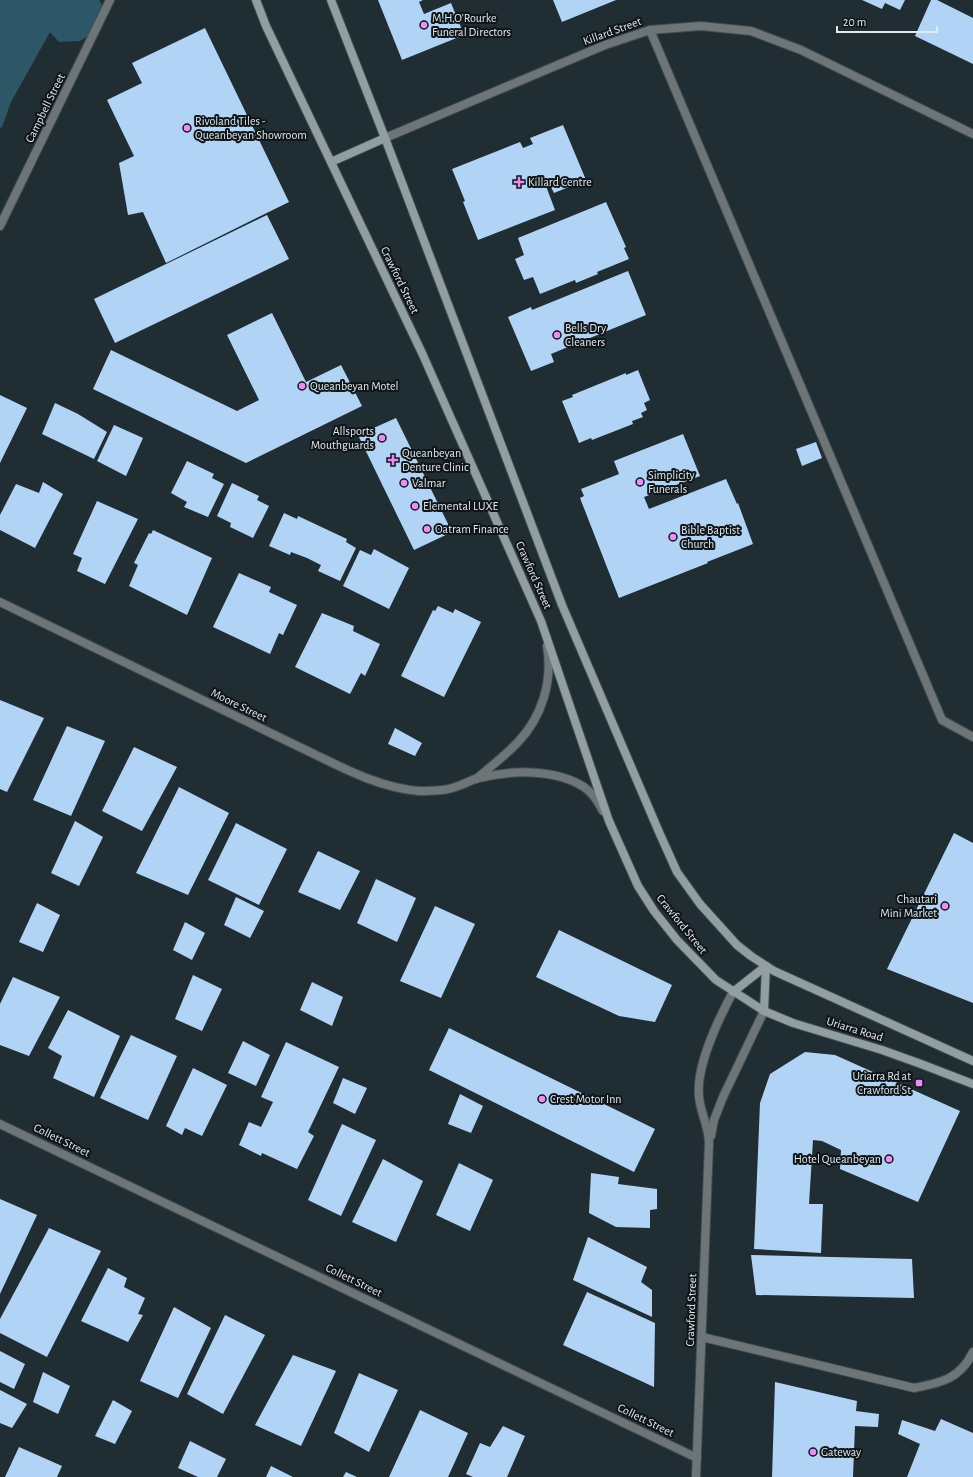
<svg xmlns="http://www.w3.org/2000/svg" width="973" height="1477" viewBox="0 0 973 1477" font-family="'Alegreya Sans',sans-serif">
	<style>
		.green { fill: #2d5667 }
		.building { fill: #b1d4f6 }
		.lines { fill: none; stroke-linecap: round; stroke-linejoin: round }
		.service-casing { stroke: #3f4c52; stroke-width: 10 }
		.minor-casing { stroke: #3f4c52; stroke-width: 10 }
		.tertiary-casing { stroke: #3f4c52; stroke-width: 10 }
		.secondary-casing { stroke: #3f4c52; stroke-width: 10 }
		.service { stroke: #6d7577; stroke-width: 8 }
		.minor { stroke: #6d7577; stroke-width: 8 }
		.tertiary { stroke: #6d7577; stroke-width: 8 }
		.secondary { stroke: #929fa1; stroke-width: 8 }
		.poi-dot { fill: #ed8cf9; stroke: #0f1518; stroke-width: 1.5 }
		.labels { text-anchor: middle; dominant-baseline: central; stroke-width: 4; stroke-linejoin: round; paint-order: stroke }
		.poi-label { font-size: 12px; fill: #e1eaee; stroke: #0f1518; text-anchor: start }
		.street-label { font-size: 12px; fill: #e1eaee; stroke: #0f1518 }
	</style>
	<rect width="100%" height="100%" fill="#202e34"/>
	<path class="green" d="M0 0H99L102 5 91 34 80 41 59 42 50 32 11 102 2 127 0 128Z"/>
	<g class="building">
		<path d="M378 0H423L419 2 424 14 451 3 464 35 402 60Z"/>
		<path d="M553 0H616L562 22Z"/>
		<path d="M862 0H905L900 10 885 3 882 9Z"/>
		<path d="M931 0H937L973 18V64L915 36Z"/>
		<path d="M205 28 289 202 166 263 143 212 128 215 119 163 134 156 107 100 142 83 132 63Z"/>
		<path d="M563 125 586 180 554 193 550 185 546 186 555 210 478 240 463 202 465 201 452 169 520 142 523 148 533 144 530 138Z"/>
		<path d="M606 202 626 247 624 248 629 259 597 272 598 274 576 283 575 280 540 294 533 277 524 280 515 259 524 255 518 238Z"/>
		<path d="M267 215 289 259 115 343 94 299Z"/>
		<path d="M628 271 646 315 551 354 554 362 531 371 508 317 531 307 532 310Z"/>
		<path d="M272 313 306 382 341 365 362 406 246 463 93 389 111 350 237 411 259 400 227 335Z"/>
		<path d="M638 370 650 400 644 403 647 410 641 413 643 417 632 421 633 424 592 440 591 438 579 443 562 401 573 397 572 395 626 373V375Z"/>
		<path d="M0 395 27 408 0 463Z"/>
		<path d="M55 403 78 414 107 432 94 459 42 434Z"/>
		<path d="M396 418 452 532 414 550 358 435Z"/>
		<path d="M114 425 143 438 126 476 97 461Z"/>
		<path d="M683 434 700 476 644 497 649 509 726 479 737 504 738 503 753 544 707 562 708 563 619 598 580 498 584 496 581 489 619 474 614 461Z"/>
		<path d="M816 442 822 458 802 466 796 449Z"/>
		<path d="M187 461 214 474 212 478 224 484 208 517 184 507 187 502 171 493Z"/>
		<path d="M43 482 63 494 35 548 0 530V515L16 484 39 493Z"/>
		<path d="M232 483 259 496 257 500 269 506 253 538 230 527 231 523 217 516Z"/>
		<path d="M97 501 138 519 105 584 77 571 82 558 73 554Z"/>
		<path d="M284 513 297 519 298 516 347 539 346 542 356 548 340 581 318 571 321 565 307 558 291 552 290 555 269 546Z"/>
		<path d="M153 530 212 558 187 615 129 586 138 565 134 563 149 533 151 534Z"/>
		<path d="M374 549 409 568 389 609 343 586 360 550 371 555Z"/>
		<path d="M239 573 271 587 269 592 297 605 283 635 279 633 270 654 213 627Z"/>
		<path d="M438 606 453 613 455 609 481 622 444 697 401 676 433 610 435 611Z"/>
		<path d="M322 613 354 626 353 631 380 644 365 676 361 673 350 694 295 667Z"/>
		<path d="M0 700 44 718 7 792 0 789Z"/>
		<path d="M67 726 105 741 71 816 33 800Z"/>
		<path d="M395 728 422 743 415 756 388 744Z"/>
		<path d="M134 747 177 767 142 831 102 811Z"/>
		<path d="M179 787 229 813 188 895 136 873Z"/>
		<path d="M75 821 103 837 79 886 51 873Z"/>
		<path d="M236 823 287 849 259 905 208 880Z"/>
		<path d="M954 833 973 843V1003L887 969Z"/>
		<path d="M318 851 360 871 340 910 298 892Z"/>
		<path d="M376 879 416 898 397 942 357 923Z"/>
		<path d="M236 897 264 911 250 938 224 925Z"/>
		<path d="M37 903 60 915 43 952 19 942Z"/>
		<path d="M435 906 475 924 441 998 400 981Z"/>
		<path d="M185 922 205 933 192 960 173 950Z"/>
		<path d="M559 930 672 985 655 1022 619 1016 536 977Z"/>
		<path d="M193 975 222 989 202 1031 175 1019Z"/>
		<path d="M13 977 60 997 29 1056 0 1045V1004Z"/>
		<path d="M312 982 343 997 332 1026 300 1010Z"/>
		<path d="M68 1010 120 1036 94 1097 53 1078 62 1056 48 1048Z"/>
		<path d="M449 1028 655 1129 634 1172 429 1070Z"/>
		<path d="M131 1035 177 1056 148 1120 100 1098Z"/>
		<path d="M243 1041 270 1055 256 1086 228 1073Z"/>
		<path d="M286 1042 339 1067 308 1132 314 1136 297 1169 262 1153 261 1156 239 1145 249 1122 261 1127 273 1102 261 1097Z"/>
		<path d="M805 1052 835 1055 960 1111 918 1202 840 1169 841 1150 822 1141 813 1140 809 1204H823L821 1253 754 1249 760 1103 770 1074Z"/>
		<path d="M193 1068 227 1085 202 1136 185 1128 182 1135 166 1126Z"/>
		<path d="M343 1078 367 1088 355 1114 333 1103Z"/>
		<path d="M460 1094 483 1106 471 1133 448 1124Z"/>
		<path d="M342 1124 376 1140 341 1216 308 1200Z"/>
		<path d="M383 1159 423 1181 396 1242 352 1222Z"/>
		<path d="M459 1163 493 1180 470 1231 436 1215Z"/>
		<path d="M591 1173 619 1177 618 1184 657 1189V1209L650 1210V1228L616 1227 589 1213Z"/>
		<path d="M0 1199 37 1215 0 1294Z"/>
		<path d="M49 1228 101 1251 47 1357 0 1333V1319Z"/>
		<path d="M588 1237 647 1267 641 1282 652 1290V1317L573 1280Z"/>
		<path d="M751 1255 912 1259 914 1298 756 1295Z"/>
		<path d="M108 1268 127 1278 124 1287 145 1298 138 1314 143 1315 128 1342 81 1321Z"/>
		<path d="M587 1292 655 1323 654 1387 563 1345Z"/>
		<path d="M174 1307 211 1328 178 1398 140 1381Z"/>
		<path d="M225 1315 265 1335 223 1414 187 1394Z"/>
		<path d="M0 1351 25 1364 14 1389 0 1382Z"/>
		<path d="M293 1355 336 1371 301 1446 255 1425Z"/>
		<path d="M43 1372 70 1386 58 1414 33 1402Z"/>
		<path d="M359 1373 398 1390 369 1452 334 1433Z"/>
		<path d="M775 1382 857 1401 856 1411 879 1414 878 1427 855 1426 853 1477H772Z"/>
		<path d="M0 1390 27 1404 12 1428 0 1423Z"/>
		<path d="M113 1400 132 1411 115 1444 95 1436Z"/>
		<path d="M420 1410 468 1433 448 1477H389Z"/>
		<path d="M941 1419 973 1433V1477H907L920 1444 898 1434 902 1420 935 1431Z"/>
		<path d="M503 1426 525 1436 507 1477H473L466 1474 480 1443 490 1447Z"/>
		<path d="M190 1441 226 1459 217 1477H198L178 1468Z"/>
		<path d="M19 1447 62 1466 57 1477H5Z"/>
		<path d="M271 1466 293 1477H266Z"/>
		<path d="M346 1472 357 1477H343Z"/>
	</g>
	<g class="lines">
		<defs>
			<g id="service">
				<path d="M650 30 942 720 973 737"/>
				<path d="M702 1337 914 1388C941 1383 960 1379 973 1352"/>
			</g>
			<g id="minor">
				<path d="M385 138 605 45 650 30 701 26 751 31 801 50 973 134"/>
				<path d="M0 602 314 754C347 770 381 788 419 791 429 791 443 791 452 788 460 786 467 782 475 779 508 770 554 768 584 787 593 793 598 802 603 811"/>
				<path d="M476 779C490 767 505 756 518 742 542 717 553 681 547 646"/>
				<path d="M0 1124 697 1458"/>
			</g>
			<g id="tertiary">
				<path d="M0 226 110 0"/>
				<path d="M711 1136 714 1120 723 1097 764 1011"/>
				<path d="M696 1477 709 1143C709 1127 700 1112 699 1096 696 1066 719 1018 733 992"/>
			</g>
			<g id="secondary">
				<path d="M256 0 266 26 422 353 541 621 609 821 638 886 654 911 677 940 716 980 764 1011 793 1023 882 1050 921 1064 973 1084"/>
				<path d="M331 0 385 138 562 605 659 832 677 872 700 904 737 945 751 956 774 971 973 1061"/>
				<path d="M331 162 385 138"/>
				<path d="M733 992 766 966"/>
				<path d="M764 1011 766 966"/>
			</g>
		</defs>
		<use href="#service" class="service-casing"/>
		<use href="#minor" class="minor-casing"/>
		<use href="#tertiary" class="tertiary-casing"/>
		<use href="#secondary" class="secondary-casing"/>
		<use href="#service" class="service"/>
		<use href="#minor" class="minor"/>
		<use href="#tertiary" class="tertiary"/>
		<use href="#secondary" class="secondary"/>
	</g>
	<g class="poi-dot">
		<circle cx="424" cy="25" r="4"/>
		<circle cx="187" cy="128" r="4"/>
		<path d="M517 176h4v4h4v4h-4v4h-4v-4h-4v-4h4z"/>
		<circle cx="557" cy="335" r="4"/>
		<circle cx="302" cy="386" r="4"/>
		<circle cx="382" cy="438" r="4"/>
		<path d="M391 454h4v4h4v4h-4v4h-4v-4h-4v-4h4z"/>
		<circle cx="640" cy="482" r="4"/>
		<circle cx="404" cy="483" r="4"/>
		<circle cx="415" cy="506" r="4"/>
		<circle cx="427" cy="529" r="4"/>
		<circle cx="673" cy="537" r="4"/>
		<circle cx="945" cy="906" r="4"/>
		<rect x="915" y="1079" width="8" height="8" rx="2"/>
		<circle cx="542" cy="1099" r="4"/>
		<circle cx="889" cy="1159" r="4"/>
		<circle cx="813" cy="1452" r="4"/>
	</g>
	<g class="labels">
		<g class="poi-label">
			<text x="432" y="18">M.H.O'Rourke<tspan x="432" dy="14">Funeral Directors</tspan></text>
			<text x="195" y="121">Rivoland Tiles -<tspan x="195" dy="14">Queanbeyan Showroom</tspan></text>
			<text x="528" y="182">Killard Centre</text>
			<text x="565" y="328">Bells Dry<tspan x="565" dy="14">Cleaners</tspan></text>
			<text x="310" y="386">Queanbeyan Motel</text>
			<text x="374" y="431" text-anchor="end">Allsports<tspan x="374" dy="14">Mouthguards</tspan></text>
			<text x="402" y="453">Queanbeyan<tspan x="402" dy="14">Denture Clinic</tspan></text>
			<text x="648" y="475">Simplicity<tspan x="648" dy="14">Funerals</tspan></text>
			<text x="412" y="483">Valmar</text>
			<text x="423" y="506">Elemental LUXE</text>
			<text x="435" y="529">Oatram Finance</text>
			<text x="681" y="530">Bible Baptist<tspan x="681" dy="14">Church</tspan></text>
			<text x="937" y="899" text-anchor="end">Chautari<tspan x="937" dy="14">Mini Market</tspan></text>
			<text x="911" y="1076" text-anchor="end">Uriarra Rd at<tspan x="911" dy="14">Crawford St</tspan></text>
			<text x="550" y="1099">Crest Motor Inn</text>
			<text x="881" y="1159" text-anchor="end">Hotel Queanbeyan</text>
			<text x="821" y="1452">Gateway</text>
		</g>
		<g class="street-label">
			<text transform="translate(612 31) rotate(-20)">Killard Street</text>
			<text transform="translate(45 108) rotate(-64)">Campbell Street</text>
			<text transform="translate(400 280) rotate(64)">Crawford Street</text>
			<text transform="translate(534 575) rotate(66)">Crawford Street</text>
			<text transform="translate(239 705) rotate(26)">Moore Street</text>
			<text transform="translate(682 924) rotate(51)">Crawford Street</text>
			<text transform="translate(855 1029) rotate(17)">Uriarra Road</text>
			<text transform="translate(62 1140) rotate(26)">Collett Street</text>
			<text transform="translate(354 1280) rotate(26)">Collett Street</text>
			<text transform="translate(691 1310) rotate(-88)">Crawford Street</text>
			<text transform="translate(646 1420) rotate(26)">Collett Street</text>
		</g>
	</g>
	<path d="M837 26v6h100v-6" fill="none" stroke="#e1eaee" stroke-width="2"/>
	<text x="843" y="26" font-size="12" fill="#e1eaee" stroke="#0f1518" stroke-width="3" paint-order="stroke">20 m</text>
</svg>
